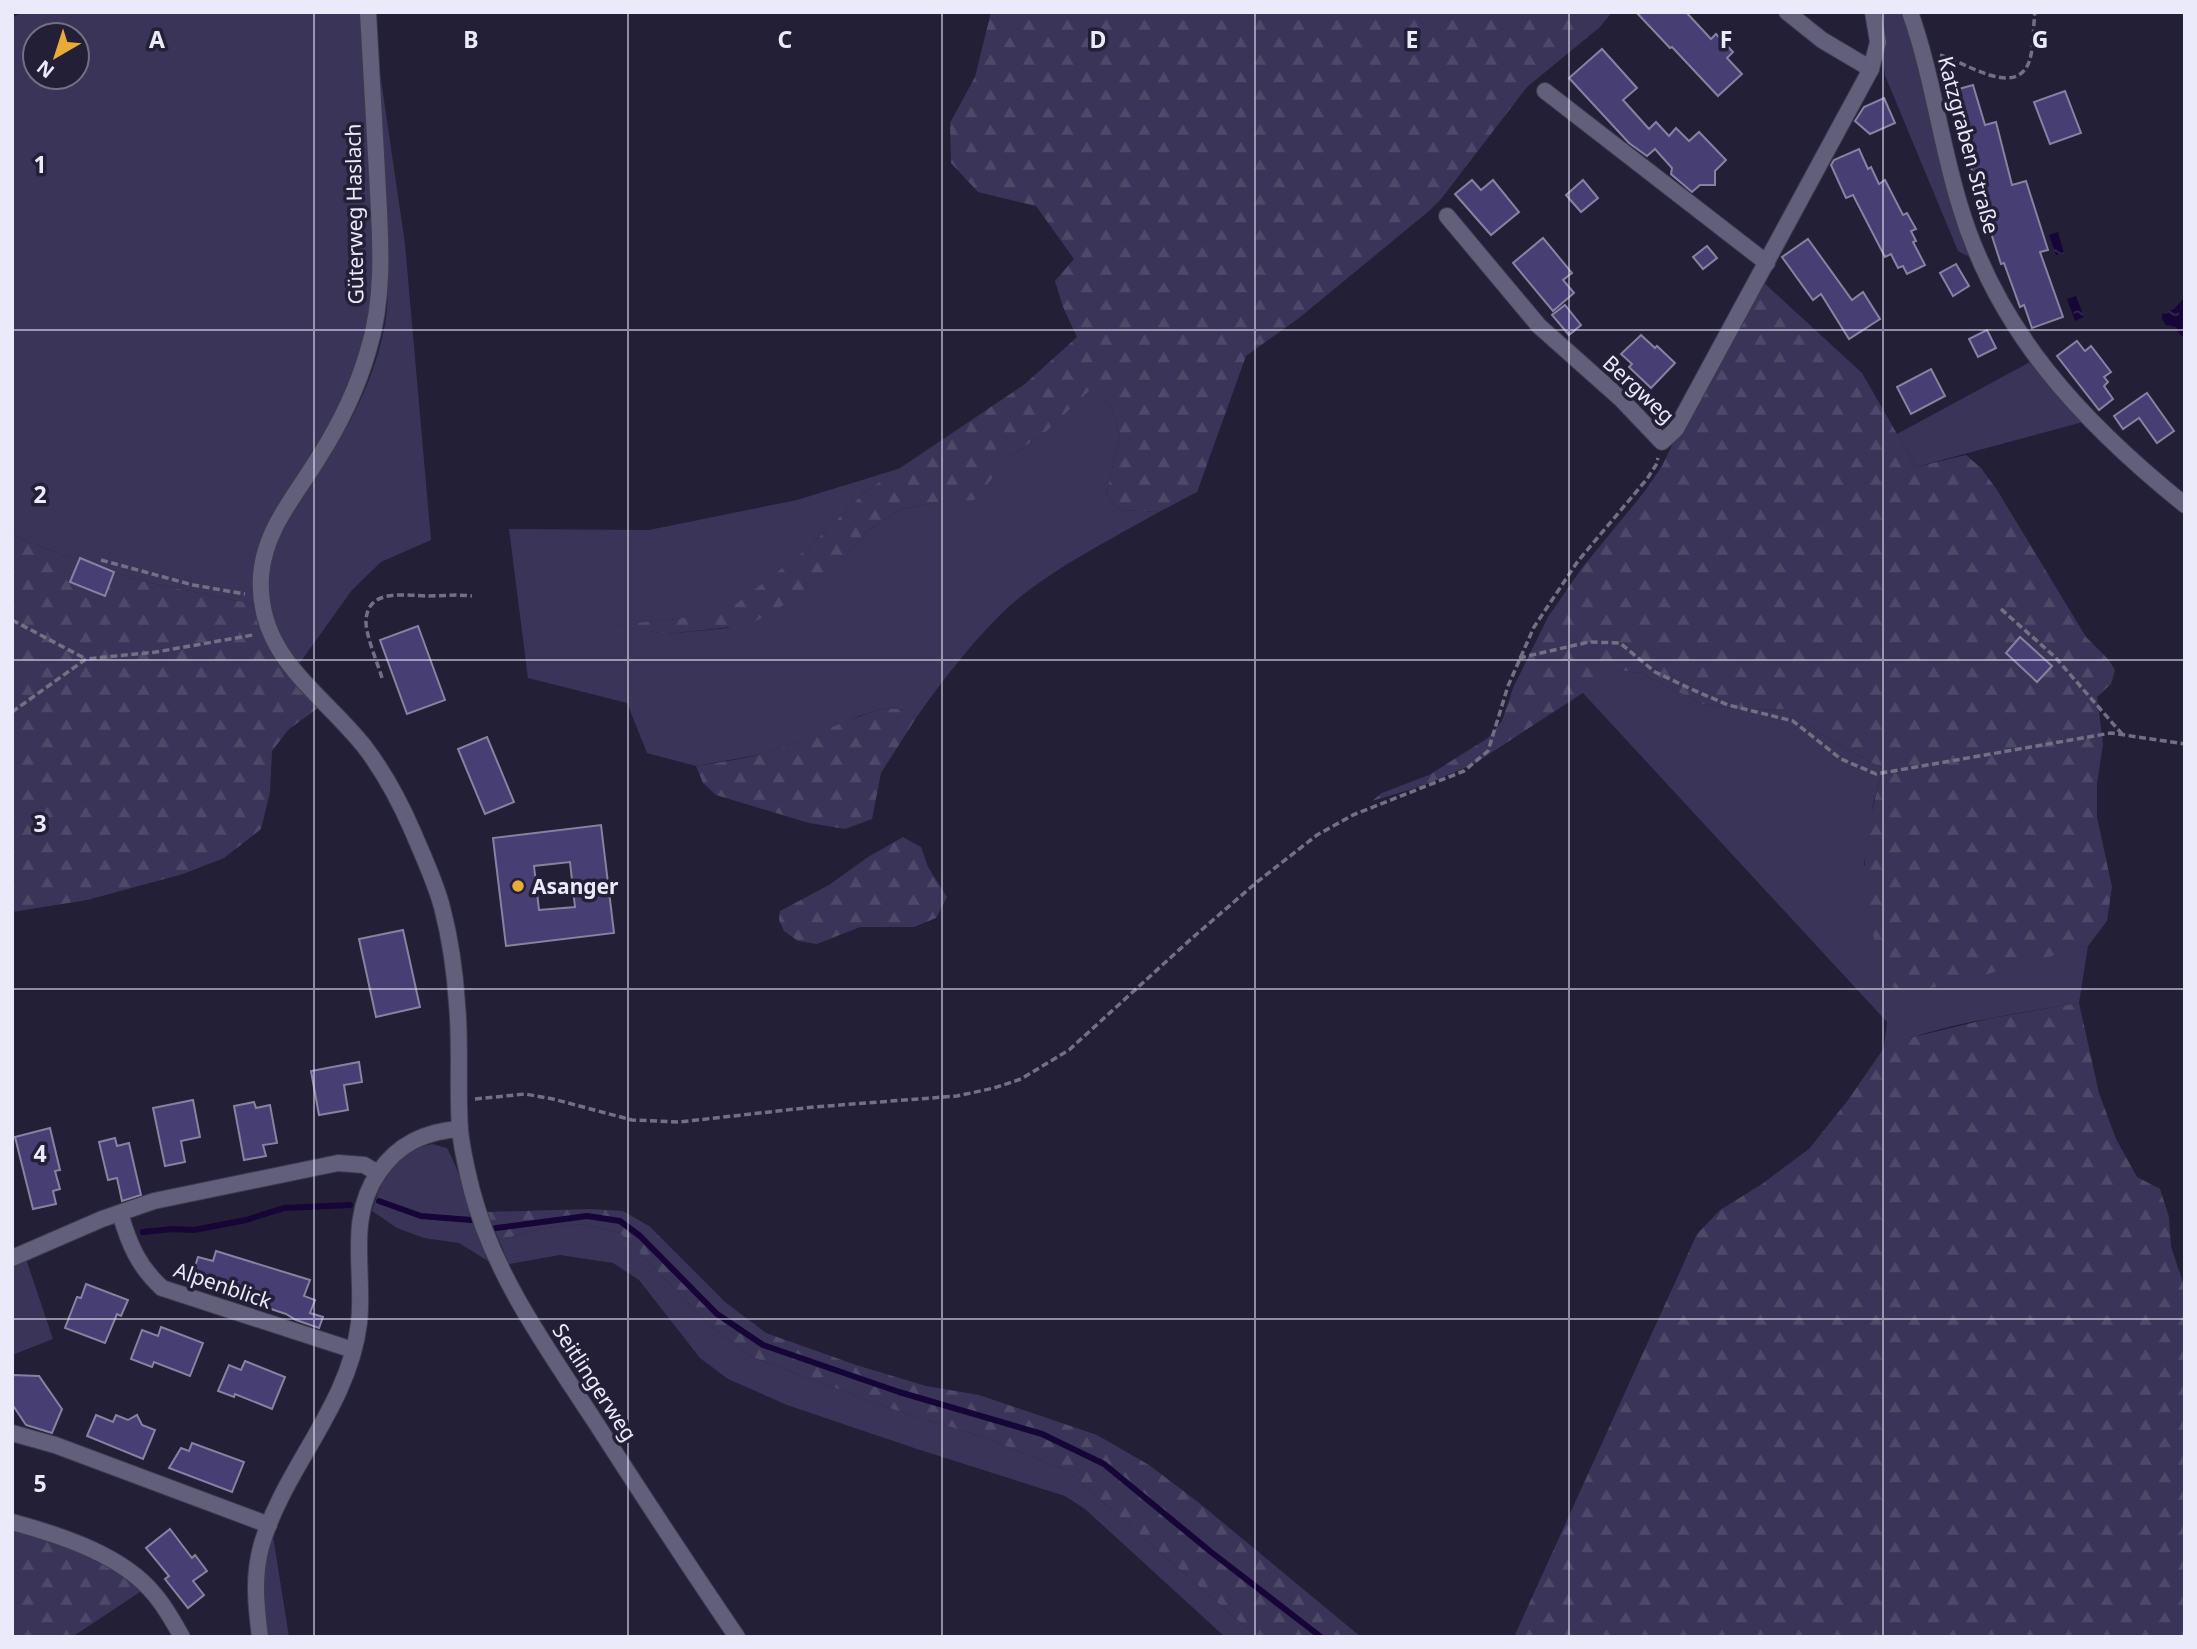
<svg xmlns="http://www.w3.org/2000/svg" width="2197" height="1649" viewBox="0 0 2197 1649" font-family="'Noto Sans',sans-serif">
	<style>
		.green { fill: #3a3558; fill-rule: evenodd }
		.forest { fill: url(#forest-firs) }
		.water { fill: url(#water-ripples) }
		.lines { fill: none; stroke-linecap: round; stroke-linejoin: round }
		.stream { stroke: #150637; stroke-width: 6 }
		.building { fill: #473e74; stroke: #8683a1; stroke-width: 2; fill-rule: evenodd }
		.street-casing { stroke: #3d3a4e; stroke-width: 18 }
		.path { stroke: #727085; stroke-width: 3.5; stroke-dasharray: 7 3.5; stroke-linecap: butt }
		.street { stroke: #625f7b; stroke-width: 16 }
		.grid { fill: none; stroke: #ebeafb; stroke-width: 2; stroke-opacity: 0.55 }
		.poi-dot { fill: #e8ab37; stroke: #221f36; stroke-width: 2.5 }
		.labels { text-anchor: middle; dominant-baseline: central; stroke-width: 7; stroke-linejoin: round; paint-order: stroke }
		.street-label { font-size: 21px; fill: #ebeafb; stroke: #221f36 }
		.poi-label { font-size: 21px; font-weight: bold; fill: #ebeafb; stroke: #221f36; text-anchor: start }
		.grid-label { font-size: 23px; text-anchor: middle; font-weight: bold; fill: #ebeafb; stroke: #221f36; stroke-width: 7; stroke-linejoin: round; paint-order: stroke }
	</style>
	<defs>
		<pattern id="forest-firs" width="22" height="20" patternUnits="userSpaceOnUse" patternTransform="scale(1.75)"><rect width="22" height="20" fill="#3a3558"/><path d="M5 1l3.5 6h-7zM16 11l3.5 6h-7z" fill="#4d4969"/></pattern>
		<pattern id="water-ripples" width="26" height="14" patternUnits="userSpaceOnUse" patternTransform="scale(1.75)"><rect width="26" height="14" fill="#150637"/><path d="M2 4q2-2 4 0t4 0M15 11q2-2 4 0t4 0" fill="none" stroke="#372a55"/></pattern>
	</defs>
	<rect width="100%" height="100%" fill="#221f36"/>
	<g class="green">
		<path d="M23 12H362L375 281 360 358 328 430 262 537 254 567 253 604 136 580 68 557 12 535V18ZM35 35H77V77H35Z"/>
		<path d="M1878 12H1900L1910 34 1949 190 1970 257 1958 251 1889 85 1885 75Z"/>
		<path d="M380 73 405 244 431 540 381 562 352 590 299 664C293 658 286 651 282 644 275 631 272 617 270 603 261 543 303 497 333 450 358 411 379 364 386 318 390 285 387 250 386 217 384 169 382 121 380 73Z"/>
		<path d="M2030 362 2054 392 2083 422 1916 467 1897 434Z"/>
		<path d="M1092 387 1110 405 1120 435 1106 495 1120 510 1159 512C1108 541 1043 573 1001 614 969 646 942 681 916 718L907 710 885 708 859 716 828 730 763 754 696 766 647 753 627 703 528 678 509 529 649 530 797 500 901 468 866 491 808 548 732 608 677 619 616 625 666 634 728 628 844 559 866 532 899 510 936 502 974 499 1011 456 1047 431Z"/>
		<path d="M1618 670 1640 673 1702 704 1748 710 1791 709 1820 734 1883 769 1873 804 1864 865 2031 961 2088 946 2079 1003C2016 1014 1942 1023 1884 1048L1887 1022 1582 692Z"/>
		<path d="M432 1144 447 1148C466 1183 472 1224 488 1261L459 1243 424 1238 397 1228 372 1211C383 1176 394 1153 432 1144Z"/>
		<path d="M583 1224 620 1233 714 1329 752 1357 895 1410 983 1437 1066 1470 1257 1637H1225L1085 1509 1065 1496 917 1449 787 1405 728 1379 700 1358 639 1280 613 1263 560 1255 509 1264 499 1240 544 1228Z"/>
		<path d="M26 1259 53 1339 12 1355V1263Z"/>
		<path d="M273 1536 289 1637H267C262 1602 261 1570 273 1536Z"/>
	</g>
	<g class="forest">
		<path d="M991 12H1612L1600 27 1527 87 1441 199 1429 211 1299 318 1246 356 1197 492 1159 512 1120 510 1106 495 1120 435 1110 405 1092 388 1047 431 1011 456 974 500 936 502 899 510 866 532 844 559 803 594 749 625 666 634 613 625 677 619 732 607 808 548 866 491 1025 384 1077 337 1063 307 1055 281 1074 259 1036 206 978 192 951 163 950 123 975 77Z"/>
		<path d="M1763 282 1862 373 1916 467 1966 455 1981 468 1997 490 2086 637 2108 659 2115 670 2111 684 2097 697 2103 744 2097 784V817L2112 887 2107 921 2088 946 1948 985 1907 992 1886 985C1875 946 1865 907 1865 866 1864 836 1875 798 1883 769L1820 734 1791 709 1748 710 1702 704 1640 673 1618 670 1474 764 1422 786 1372 801 1382 793 1429 775 1488 738 1502 721 1513 688 1548 617 1582 568 1645 491 1662 466 1679 431Z"/>
		<path d="M12 535 68 557 136 580 253 604C264 649 286 675 318 708L288 730 272 751 270 792 261 829 224 858 183 874 87 900 12 912Z"/>
		<path d="M885 708 908 710 916 718 881 773 872 819 845 829 809 823 716 795 703 783 696 766C718 762 743 760 765 753 805 740 844 720 885 708Z"/>
		<path d="M903 837 921 847 928 867 947 897 936 918 914 927H860L817 944 798 941 784 931 779 920 780 911 829 885 868 857Z"/>
		<path d="M2079 1003 2099 1093 2116 1139 2137 1177 2160 1189 2169 1217 2171 1247 2185 1288V1637H1514L1697 1234 1720 1210 1762 1184 1809 1149 1848 1100 1884 1048 1905 1039 1992 1018Z"/>
		<path d="M590 1209 623 1211 649 1226 725 1302 766 1333 856 1365 926 1386 979 1395 1097 1435 1149 1465 1198 1502 1361 1637H1257L1066 1470 983 1437 895 1410 752 1357 714 1329 620 1233 583 1224 544 1228 499 1240 487 1212Z"/>
		<path d="M12 1528 70 1545 110 1567 143 1590 72 1637H12Z"/>
	</g>
	<g class="water">
		<path d="M2058 232 2064 253 2056 255 2049 235Z"/>
		<path d="M2076 296 2084 317 2075 321 2067 299Z"/>
		<path d="M2185 297V337L2180 335 2176 327 2166 325 2162 319V314L2174 309Z"/>
	</g>
	<g class="lines">
		<g class="stream">
			<path d="M379 1201 421 1216 471 1220"/>
			<path d="M496 1228 587 1216 620 1221 640 1236 717 1314 763 1345 899 1392 1042 1434 1104 1464 1211 1552 1321 1637"/>
			<path d="M143 1232 173 1229 194 1230 246 1220 284 1208 350 1205"/>
		</g>
	</g>
	<g class="building">
		<path d="M1636 12H1686L1711 39 1716 34 1733 52 1727 58 1742 74 1718 96 1672 47 1670 48Z"/>
		<path d="M1602 49 1637 88 1623 100 1649 129 1656 122 1669 136 1676 128 1689 141 1699 132 1726 160 1715 171V185H1700L1692 192 1671 174 1672 168 1655 149 1647 156 1629 143 1569 78Z"/>
		<path d="M1973 85 1985 125 1996 122 2012 185 2026 181 2048 250 2040 252 2063 317 2032 328 2024 305 2020 307 2004 263 2001 264 1973 177 1971 167H1973L1952 91Z"/>
		<path d="M2065 91 2081 133 2050 144 2034 102Z"/>
		<path d="M1884 98 1895 123 1870 134 1855 121 1864 107Z"/>
		<path d="M1859 149 1868 169 1871 167 1879 184 1885 180 1903 215 1907 213 1916 229 1911 231 1916 241 1913 242 1925 265 1907 274 1903 266 1898 268 1891 254 1885 257 1853 195 1846 198 1831 165 1834 160Z"/>
		<path d="M1472 180 1481 190 1493 180 1519 212 1491 235 1455 194Z"/>
		<path d="M1583 180 1598 198 1581 212 1566 195Z"/>
		<path d="M1543 238 1572 273 1563 280 1574 293 1553 311 1513 263Z"/>
		<path d="M1808 239 1852 300 1863 292 1880 319 1849 339 1821 294 1813 300 1782 257Z"/>
		<path d="M1707 246 1717 258 1703 269 1693 257Z"/>
		<path d="M1956 264 1969 286 1953 296 1940 273Z"/>
		<path d="M1565 305 1581 325 1569 335 1552 315Z"/>
		<path d="M1987 330 1996 348 1978 357 1969 339Z"/>
		<path d="M1641 335 1655 348 1657 346 1675 363 1651 388 1629 367 1632 364 1621 354Z"/>
		<path d="M2077 341 2085 351 2091 346 2111 372 2104 377 2108 382 2104 386 2113 399 2099 410 2057 356Z"/>
		<path d="M1931 369 1945 396 1911 414 1897 387Z"/>
		<path d="M2147 393 2174 431 2157 443 2139 418 2123 429 2114 416Z"/>
		<path d="M80 558 114 572 105 596 70 582Z"/>
		<path d="M418 626 445 700 407 714 380 640Z"/>
		<path d="M2020 637 2052 666 2037 682 2006 653Z"/>
		<path d="M487 737 514 802 485 814 458 749Z"/>
		<path d="M601 825 614 933 506 946 493 838ZM570 862 575 907 539 910 534 866Z"/>
		<path d="M403 930 420 1007 376 1017 359 939Z"/>
		<path d="M359 1062 362 1082 344 1085 348 1110 319 1115 311 1071Z"/>
		<path d="M193 1100 200 1137 181 1141 185 1162 165 1166 153 1108Z"/>
		<path d="M254 1102 256 1108 270 1105 277 1143 263 1145 266 1156 244 1160 234 1106Z"/>
		<path d="M50 1128 60 1170 55 1171 60 1189 53 1191 56 1204 33 1209 15 1137Z"/>
		<path d="M115 1138 117 1146 129 1143 141 1195 122 1201 117 1178 108 1180 99 1142Z"/>
		<path d="M216 1251 310 1280 304 1296 315 1300 310 1313 323 1317 319 1328 296 1320 286 1314 205 1287 206 1281 192 1276 198 1257 213 1261Z"/>
		<path d="M86 1284 128 1300 121 1316 117 1314 105 1343 65 1328 77 1297 81 1298Z"/>
		<path d="M161 1327 203 1343 190 1376 154 1362 152 1367 131 1359 142 1330 158 1336Z"/>
		<path d="M245 1361 285 1377 272 1409 235 1394 234 1397 218 1391 229 1365 241 1370Z"/>
		<path d="M12 1375 39 1376 62 1409 52 1433 26 1425 12 1404Z"/>
		<path d="M96 1415 113 1422 116 1415 128 1420 137 1415 142 1425 155 1430 143 1459 87 1436Z"/>
		<path d="M192 1443 244 1462 232 1492 169 1468 181 1448 189 1451Z"/>
		<path d="M170 1529 192 1558 195 1555 207 1571 193 1581 204 1595 188 1608 165 1579 169 1576 146 1548Z"/>
	</g>
	<g class="lines">
		<defs>
			<g id="street">
				<path d="M368 12C371 66 374 120 377 173 380 233 386 294 368 351 357 389 340 424 319 457 296 495 264 530 261 576 256 656 320 691 364 746 384 772 400 802 413 832 423 856 435 881 442 907 450 938 455 972 457 1004 461 1046 457 1088 460 1130 462 1150 467 1171 472 1191 494 1275 547 1348 594 1420 641 1493 688 1565 737 1637"/>
				<path d="M1787 12 1822 40 1871 69"/>
				<path d="M1910 12C1932 74 1940 140 1959 203 1997 332 2082 422 2185 505"/>
				<path d="M1545 91 1767 263"/>
				<path d="M1447 216 1539 326 1621 399 1662 442 1676 429 1871 69 1878 42 1873 12"/>
				<path d="M120 1213C129 1244 138 1266 162 1288L353 1350"/>
				<path d="M12 1258 102 1219 154 1201 338 1163 364 1165 378 1173"/>
				<path d="M12 1433 55 1445 269 1525"/>
				<path d="M12 1522C60 1535 123 1555 155 1595 166 1608 174 1623 182 1637"/>
				<path d="M260 1637C256 1606 253 1577 261 1547 283 1469 349 1407 359 1323 365 1271 346 1219 379 1172 399 1143 426 1131 460 1129"/>
			</g>
		</defs>
		<use href="#street" class="street-casing"/>
		<g class="path">
			<path d="M1940 55C1964 61 2015 99 2029 62 2034 48 2033 27 2035 12"/>
			<path d="M101 560 193 585 245 594"/>
			<path d="M2001 609 2055 657 2122 734"/>
			<path d="M12 620 86 659"/>
			<path d="M1519 658 1589 642 1620 643 1655 672 1691 689 1728 705 1793 721 1841 759 1876 774 2111 733 2185 744"/>
			<path d="M382 678C378 664 365 634 366 620 368 587 408 596 428 596 443 596 457 594 472 596"/>
			<path d="M12 712 86 659 156 652 253 635"/>
			<path d="M475 1099 525 1094 553 1099 632 1120 679 1122 814 1107 957 1096 994 1088 1021 1079 1069 1050 1191 939 1257 882 1317 835 1353 815 1464 771 1488 751 1508 686 1534 627 1578 561 1647 479 1656 465 1658 458"/>
		</g>
		<use href="#street" class="street"/>
	</g>
	<path class="grid" d="M314 12V1637M628 12V1637M942 12V1637M1255 12V1637M1569 12V1637M1883 12V1637M12 330H2185M12 660H2185M12 989H2185M12 1319H2185"/>
	<circle class="poi-dot" cx="518" cy="886" r="7"/>
	<g class="labels">
		<g class="street-label">
			<text transform="translate(1969 145) rotate(75)">Katzgraben Straße</text>
			<text transform="translate(354 214) rotate(-91)">Güterweg Haslach</text>
			<text transform="translate(1639 389) rotate(43)">Bergweg</text>
			<text transform="translate(223 1285) rotate(19)">Alpenblick</text>
			<text transform="translate(595 1382) rotate(57)">Seitlingerweg</text>
		</g>
		<g class="poi-label">
			<text x="532" y="886">Asanger</text>
		</g>
	</g>
	<g class="grid-label">
		<text x="157" y="48">A</text>
		<text x="471" y="48">B</text>
		<text x="785" y="48">C</text>
		<text x="1098" y="48">D</text>
		<text x="1412" y="48">E</text>
		<text x="1726" y="48">F</text>
		<text x="2040" y="48">G</text>
		<text x="40" y="173">1</text>
		<text x="40" y="503">2</text>
		<text x="40" y="832">3</text>
		<text x="40" y="1162">4</text>
		<text x="40" y="1492">5</text>
	</g>
	<rect width="2197" height="1649" fill="none" stroke="#ebeafb" stroke-width="28"/>
	<g transform="translate(56 56) rotate(219)"><circle r="33" fill="#221f36" stroke="#727085" stroke-width="2"/>
	<path d="M0-5L12 26L0 18L-12 26Z" fill="#e8ab37"/>
	<text y="-10" font-size="19" font-weight="bold" text-anchor="middle" fill="#ebeafb">N</text>
	</g>
</svg>
